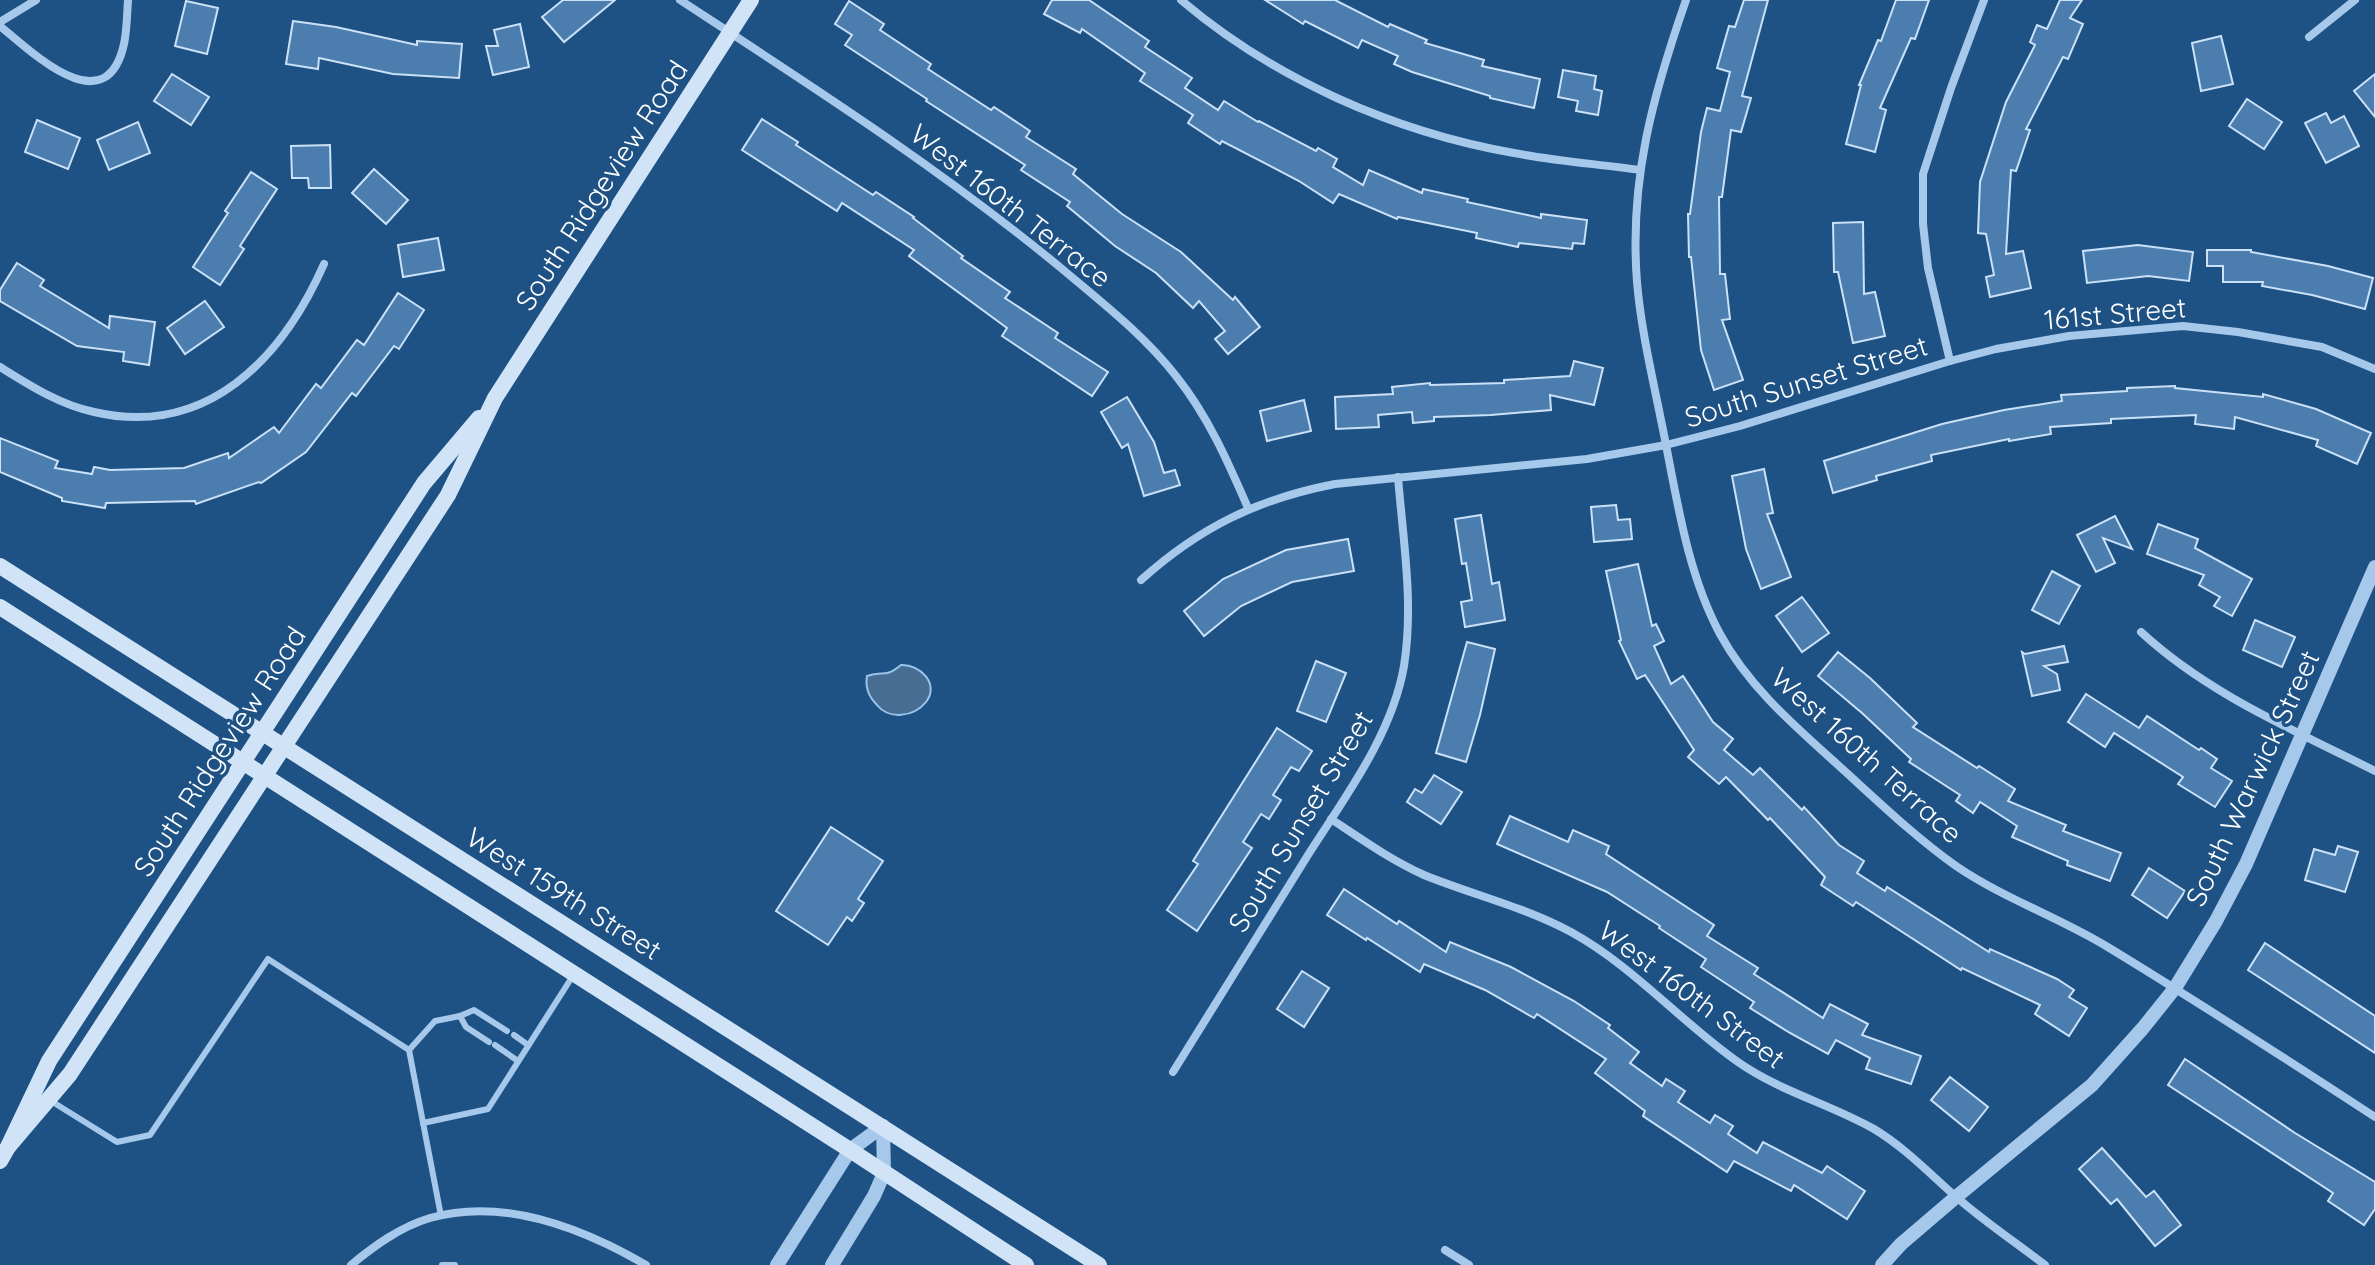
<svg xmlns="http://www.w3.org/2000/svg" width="2375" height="1265" viewBox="0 0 2375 1265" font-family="Quicksand,sans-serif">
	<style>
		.water { fill: #486d92; stroke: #99c4eb; stroke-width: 2 }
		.building { fill: #4b7daf; stroke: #cae1f7; stroke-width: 2 }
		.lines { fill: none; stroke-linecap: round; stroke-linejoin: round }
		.service { stroke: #a6c8ea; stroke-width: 6 }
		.minor { stroke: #a6c8ea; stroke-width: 8 }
		.tertiary { stroke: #a6c8ea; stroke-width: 14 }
		.secondary { stroke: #d1e4f7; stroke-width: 16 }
		.labels { text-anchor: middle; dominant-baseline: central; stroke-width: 7; stroke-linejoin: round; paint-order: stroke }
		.street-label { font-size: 28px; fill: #fff; stroke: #1e5184 }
	</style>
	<rect width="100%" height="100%" fill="#1e5184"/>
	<path class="water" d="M901 665C920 664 940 684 926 702 914 717 889 720 877 705 869 697 865 687 867 676 883 670 884 679 901 665Z"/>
	<g class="building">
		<path d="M563 0H615L564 42 542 17Z"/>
		<path d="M1052 0H1089L1149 41 1145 47 1192 78 1185 88 1218 110 1224 101 1258 122 1259 121 1316 151 1318 148 1337 159 1333 167 1363 185 1369 170 1422 193 1423 189 1468 199 1467 202 1541 218V214L1587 220 1584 244 1573 243 1572 249 1519 243 1518 247 1476 238 1477 233 1398 217 1397 219 1339 194 1333 203 1299 181 1222 141 1220 144 1188 123 1193 115 1140 81 1145 73 1082 29 1080 33 1044 14Z"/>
		<path d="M1265 0H1335L1388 27 1390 24 1427 40 1425 43 1484 60 1482 66 1540 79 1534 108 1490 98V96L1412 72 1394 64 1398 56 1362 40 1358 48 1305 21 1303 24Z"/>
		<path d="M1744 0H1768L1742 96 1751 98 1741 132 1731 130 1722 197H1719L1720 274H1725L1730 319 1722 320 1743 380 1714 390 1701 350 1691 257H1689L1688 214H1690L1701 132 1707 108 1720 111 1730 72 1717 68 1729 26 1735 27Z"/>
		<path d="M1896 0H1929L1915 39 1911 38 1880 108 1886 110 1875 152 1846 144 1861 85H1859L1878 40 1881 41Z"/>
		<path d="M2060 0H2082L2070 18 2083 24 2068 59 2063 57 2026 129 2030 130 2016 171 2011 170 2006 254 2023 251 2031 288 1990 297 1986 277 1994 275 1986 234 1978 233 1980 182 2006 102 2035 45 2030 42 2037 25 2047 29Z"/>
		<path d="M186 1 218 8 207 54 175 46Z"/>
		<path d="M849 1 884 24 880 30 931 64 928 69 991 110 994 107 1030 131 1026 137 1076 169 1073 174 1122 214 1181 252 1233 300 1235 297 1260 327 1228 354 1215 339 1225 331 1199 301 1193 308 1156 273 1115 246 1067 206 1070 202 1021 170 1025 165 926 101 927 99 845 45 852 35 835 24Z"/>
		<path d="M293 21 336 27 417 45V41L462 44 459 78 393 74 319 58 318 69 286 64Z"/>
		<path d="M520 24 529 67 493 75 486 46H498L494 30Z"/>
		<path d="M2221 36 2233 84 2201 91 2192 43Z"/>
		<path d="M1563 70 1596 76 1594 89 1602 91 1598 115 1576 111 1578 101 1558 97Z"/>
		<path d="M172 74 209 97 191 125 154 101Z"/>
		<path d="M2375 74V117L2354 91Z"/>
		<path d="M2247 99 2282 122 2264 149 2229 126Z"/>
		<path d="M2326 113 2331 123 2344 116 2359 146 2326 163 2305 123Z"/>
		<path d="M762 119 798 142 796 145 873 195 876 192 914 217 913 218 963 256 961 258 1010 292 1005 298 1058 333 1055 338 1108 372 1092 396 1002 336 1007 328 909 256 914 250 842 203 837 211 742 150Z"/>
		<path d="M37 120 80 138 68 169 25 152Z"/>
		<path d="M138 122 150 153 109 170 97 140Z"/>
		<path d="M330 145 331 188H309L308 178H292L291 146Z"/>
		<path d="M374 169 408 200 386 224 352 193Z"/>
		<path d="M251 172 277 189 240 246 244 249 220 285 193 267 228 213 225 211Z"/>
		<path d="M1863 222 1864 294 1875 292 1885 336 1853 343 1838 272H1834L1833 223Z"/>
		<path d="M438 238 444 270 403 277 398 245Z"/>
		<path d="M2138 245 2193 252 2189 281 2148 276 2087 283 2083 251Z"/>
		<path d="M2207 250H2251V252L2328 266 2373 278 2365 309 2312 295 2262 286 2263 282H2223V266H2207Z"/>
		<path d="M17 263 44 280 40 286 109 328 110 316 155 322 149 365 123 361 124 352 77 346 0 301V290Z"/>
		<path d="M398 293 424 310 399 349 394 346 356 396 352 393 306 452 261 483 259 482 196 504 195 501 106 503 105 508 62 501V498L0 472V438L58 461 55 468 92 474 94 467 110 470 184 468 228 453 229 458 274 427 279 433 316 384 321 388 357 340 364 345Z"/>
		<path d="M205 301 224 327 185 354 167 328Z"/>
		<path d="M1574 361 1603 368 1594 405 1550 395 1551 410 1491 415 1434 417V421L1413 423 1412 412 1378 415 1379 427 1336 429 1335 397 1393 394 1392 387 1430 383V385L1504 383V380L1570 376Z"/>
		<path d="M2175 386V388L2263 397V394L2316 409 2371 433 2357 464 2316 446 2318 440 2235 417 2234 429 2195 424 2196 415 2111 419V423L2050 427 2051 434 2009 441V439L1931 455 1932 461 1876 476 1877 480 1833 493 1824 461 1942 424 2004 410 2062 401 2061 395 2127 391V388Z"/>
		<path d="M1127 397 1154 442 1164 473 1175 470 1180 485 1144 496 1128 444 1122 448 1101 412Z"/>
		<path d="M1304 400 1311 431 1267 441 1260 411Z"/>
		<path d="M1764 469 1773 513 1767 514 1791 577 1761 589 1746 549 1732 476Z"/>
		<path d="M1616 505 1618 520 1630 519 1632 539 1594 542 1591 507Z"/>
		<path d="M1481 515 1492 584 1499 582 1505 620 1465 627 1461 602 1472 600 1466 563 1462 564 1455 519Z"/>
		<path d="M2115 516 2132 549 2103 538 2115 563 2096 572 2077 535Z"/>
		<path d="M2158 524 2198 539 2195 548 2252 579 2232 616 2214 606 2220 597 2199 585 2204 575 2147 554Z"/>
		<path d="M1348 539 1354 571 1292 582 1241 606 1204 636 1184 611 1223 579 1286 550Z"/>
		<path d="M1638 564 1652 626 1656 624 1664 641 1654 646 1671 684 1683 676 1713 722 1733 739 1724 750 1753 775 1760 768 1802 810 1804 807 1839 845 1864 861 1857 873 1885 891 1887 887 1989 952 1990 949 2057 979 2074 990 2069 997 2087 1008 2069 1036 2035 1014 2040 1005 1962 968 1961 970 1856 902 1853 906 1821 885 1825 877 1770 818 1768 820 1726 777 1719 784 1688 757 1694 750 1645 675 1637 679 1619 641 1621 640 1606 571Z"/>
		<path d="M2052 571 2080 586 2059 624 2032 610Z"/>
		<path d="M1802 597 1829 633 1802 652 1776 616Z"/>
		<path d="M2255 620 2295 637 2282 667 2243 650Z"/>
		<path d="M1467 642 1495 649 1480 715 1466 762 1436 753Z"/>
		<path d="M2064 646 2068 662 2044 666 2057 674 2060 690 2032 696 2022 652 2025 654Z"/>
		<path d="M1838 652 1870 678 1917 723 1913 727 1977 768 1979 766 2015 789 2008 801 2066 825 2063 831 2121 853 2110 881 2067 865 2068 861 2012 837 2017 826 1980 802 1973 813 1956 801 1960 795 1909 762 1911 759 1862 713 1818 676Z"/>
		<path d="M1316 661 1346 673 1326 722 1297 711Z"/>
		<path d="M2086 694 2139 728 2147 716 2199 750 2201 748 2217 759 2211 768 2232 781 2215 807 2178 784 2183 777 2114 733 2105 747 2068 722Z"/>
		<path d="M1277 728 1312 751 1299 771 1291 767 1273 795 1281 800 1269 819 1261 814 1243 842 1252 848 1197 931 1167 910 1198 864 1193 861Z"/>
		<path d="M1434 775 1462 792 1441 824 1407 802 1415 789 1422 793Z"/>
		<path d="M1510 816 1568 842 1573 830 1609 846 1606 854 1714 925 1707 936 1758 968 1754 974 1823 1018 1830 1004 1868 1024 1862 1035 1921 1056 1911 1084 1866 1069 1870 1058 1836 1040 1828 1054 1790 1033 1750 1008 1754 1002 1701 967 1706 959 1659 928 1660 926 1607 892 1497 844Z"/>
		<path d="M831 827 883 861 858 899 864 903 852 921 847 917 828 945 776 911Z"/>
		<path d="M2338 846 2358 852 2345 892 2305 880 2314 849 2335 855Z"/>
		<path d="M2149 868 2185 891 2167 918 2132 895Z"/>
		<path d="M1344 889 1397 924 1399 921 1446 952 1450 942 1511 967 1574 1001 1610 1025 1608 1028 1639 1052 1630 1063 1662 1086 1666 1079 1685 1091 1678 1102 1710 1123 1715 1115 1733 1126 1728 1134 1757 1153 1763 1142 1822 1173 1827 1166 1865 1191 1847 1219 1794 1185 1791 1191 1734 1161 1727 1172 1643 1116 1645 1111 1595 1073 1606 1059 1537 1014 1534 1018 1485 990 1424 964 1420 972 1367 938 1366 940 1327 915Z"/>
		<path d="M2265 943 2375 1016V1053L2248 970Z"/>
		<path d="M1302 971 1329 988 1304 1027 1277 1009Z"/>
		<path d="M2185 1059 2295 1133 2375 1182V1209L2364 1225 2328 1201 2333 1193 2168 1085Z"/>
		<path d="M1950 1077 1988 1107 1969 1131 1931 1100Z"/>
		<path d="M2102 1148 2146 1197 2154 1191 2181 1225 2155 1246 2117 1199 2111 1204 2079 1169Z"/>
	</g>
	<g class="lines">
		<g class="service">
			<path d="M460 1016 466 1027 489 1042"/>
			<path d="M514 1035 528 1045"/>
			<path d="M495 1045 518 1061"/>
			<path d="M409 1050 435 1021 460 1016 474 1010 507 1031"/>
			<path d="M51 1101 117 1142 150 1135 268 959 409 1050 441 1216"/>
			<path d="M423 1123 488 1109 574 974"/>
			<path d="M442 1265H455"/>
		</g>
		<g class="minor">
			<path d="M680 0C810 85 941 169 1061 268 1101 302 1143 334 1176 376 1208 416 1228 462 1248 508"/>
			<path d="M1181 0C1274 79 1394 132 1514 153 1555 161 1598 164 1640 170"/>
			<path d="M1686 0C1653 95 1629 180 1637 282 1641 329 1652 375 1661 420 1676 491 1685 569 1720 634 1751 691 1802 732 1849 775 1884 807 1918 839 1956 866 2003 898 2058 917 2106 946 2197 1001 2286 1059 2375 1117"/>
			<path d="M0 22 36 0"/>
			<path d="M0 26C34 54 106 124 124 44 127 30 127 14 128 0"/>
			<path d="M2309 37 2355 0"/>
			<path d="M1950 361 1928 268 1923 224V174L1951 88 1984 0"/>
			<path d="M0 367C29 385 60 405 94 412 207 438 282 359 324 264"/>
			<path d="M1141 580C1200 527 1258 499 1335 484L1587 459 1666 445 1740 426 1950 361 1996 349 2069 336 2183 326 2238 332 2322 347 2375 369"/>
			<path d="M2141 632C2208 694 2294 730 2375 771"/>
			<path d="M1331 819C1361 839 1391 860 1424 875 1473 895 1525 907 1571 932 1633 966 1681 1022 1738 1062 1781 1092 1830 1104 1874 1129 1904 1147 1928 1172 1954 1195 1982 1220 2015 1242 2045 1265"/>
			<path d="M1173 1072C1218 1000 1263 927 1308 855 1345 797 1392 735 1404 666 1414 603 1403 540 1398 477"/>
			<path d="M1445 1250 1469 1265"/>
			<path d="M351 1265C374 1246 400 1227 430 1218 503 1197 584 1229 646 1265"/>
		</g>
		<g class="tertiary">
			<path d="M777 1265 850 1150 883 1126"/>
			<path d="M832 1265 874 1196 884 1173 883 1126"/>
			<path d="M1882 1265 1901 1244 1956 1197 2092 1085 2143 1028 2175 988 2216 921 2246 864 2375 567"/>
		</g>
		<g class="secondary">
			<path d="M0 566 1099 1265"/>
			<path d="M0 607 850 1150 1026 1265"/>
			<path d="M8 1147 70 1074 448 495 495 398 751 0"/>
			<path d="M0 1161 8 1147 49 1061 424 483 479 418"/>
		</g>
	</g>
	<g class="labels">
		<g class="street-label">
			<text transform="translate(601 185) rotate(-57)">South Ridgeview Road</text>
			<text transform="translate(1011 205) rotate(38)">West 160th Terrace</text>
			<text transform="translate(2115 313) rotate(-5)">161st Street</text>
			<text transform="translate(1806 381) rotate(-17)">South Sunset Street</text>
			<text transform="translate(219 751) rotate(-57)">South Ridgeview Road</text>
			<text transform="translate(1867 755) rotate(42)">West 160th Terrace</text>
			<text transform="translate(2252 778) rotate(-65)">South Warwick Street</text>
			<text transform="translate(1300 821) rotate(-59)">South Sunset Street</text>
			<text transform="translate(564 893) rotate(32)">West 159th Street</text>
			<text transform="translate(1692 994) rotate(37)">West 160th Street</text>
		</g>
	</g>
</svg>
